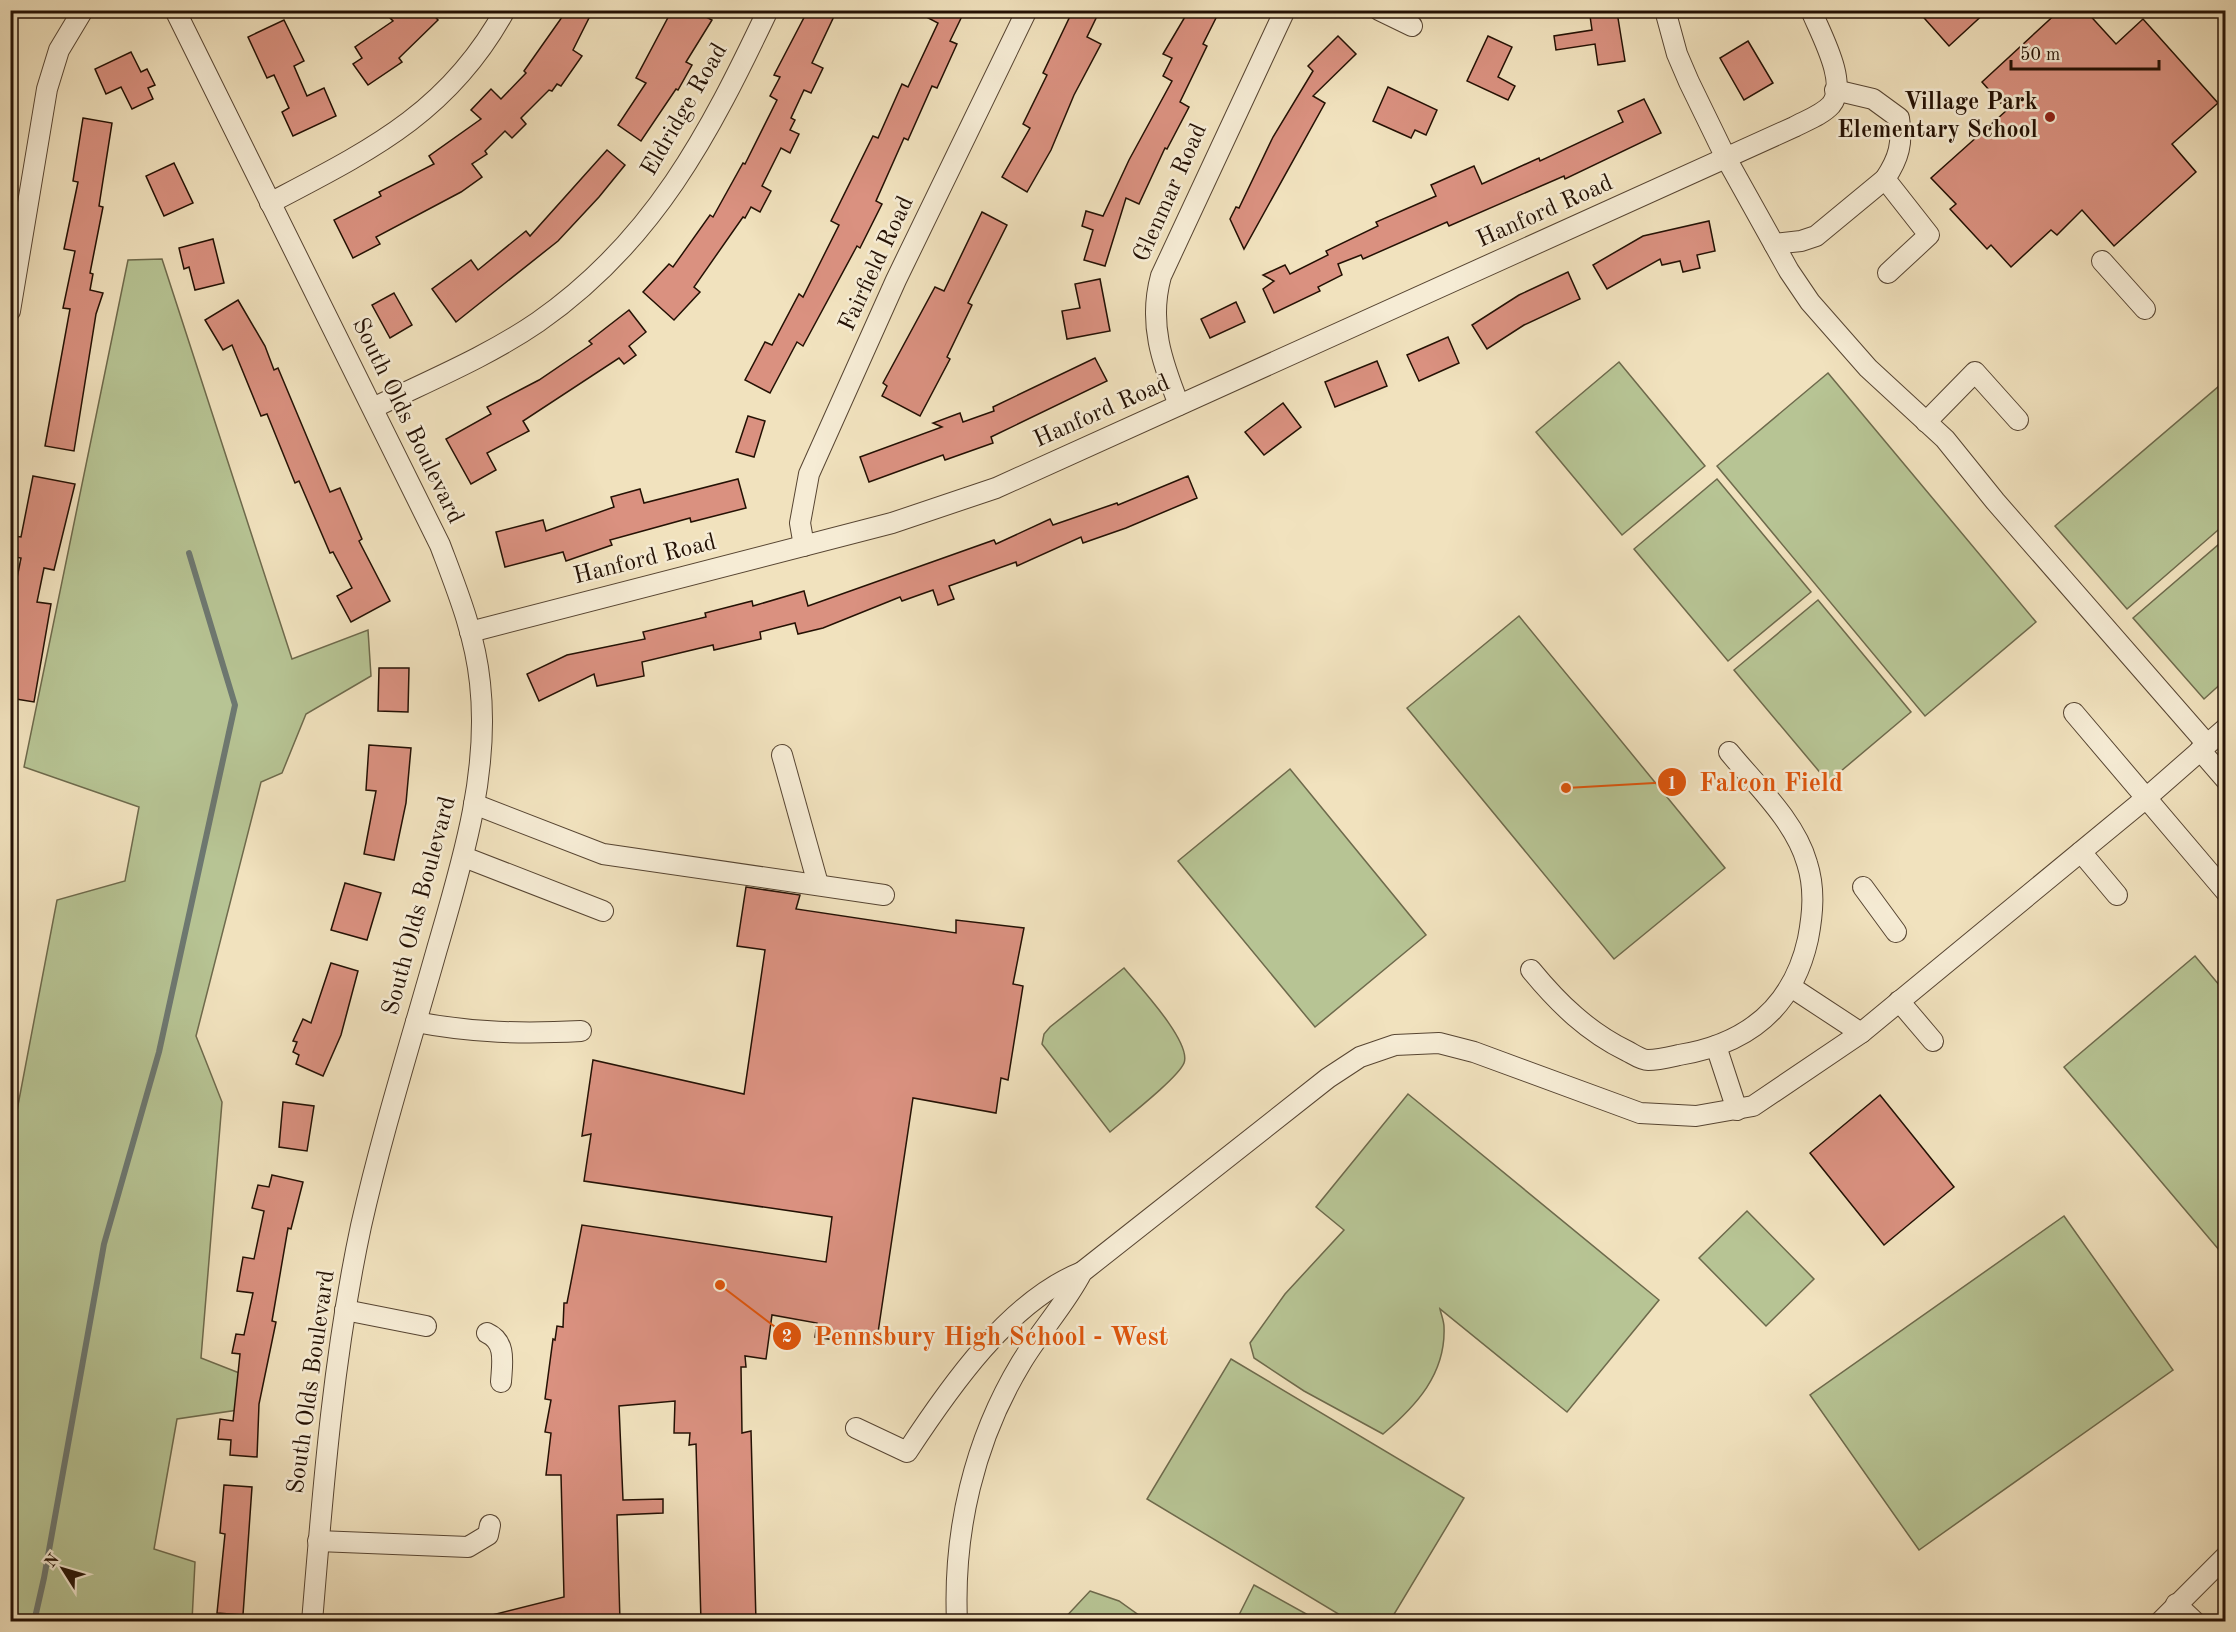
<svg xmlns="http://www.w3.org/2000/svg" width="2236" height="1632" viewBox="0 0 2236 1632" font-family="'Old Standard TT',serif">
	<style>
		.green { fill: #b7c494; stroke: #6e6a4c; stroke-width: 1.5 }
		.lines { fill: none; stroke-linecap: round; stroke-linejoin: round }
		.stream { stroke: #6d7871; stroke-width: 6 }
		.building { fill: #da9180; stroke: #241104; stroke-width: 1.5 }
		.minor-casing { stroke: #574532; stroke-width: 22 }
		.minor { stroke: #f6ecd5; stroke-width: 20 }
		.poi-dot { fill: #8f2418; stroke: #f6ecd5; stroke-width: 2 }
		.labels { text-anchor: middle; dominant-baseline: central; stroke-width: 5; stroke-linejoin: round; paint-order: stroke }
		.poi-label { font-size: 24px; font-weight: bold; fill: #241104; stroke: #f6ecd5; text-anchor: end }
		.street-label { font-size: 24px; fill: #241104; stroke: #f6ecd5 }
		.leader { fill: none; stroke: #de550c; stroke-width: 2 }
		.callout-dot { fill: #de550c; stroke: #f6ecd5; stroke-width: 2 }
		.mark-label { font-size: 18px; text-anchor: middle; font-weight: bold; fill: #fff }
		.callout-label { font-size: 26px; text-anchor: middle; font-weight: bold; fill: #de550c; stroke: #f6ecd5; stroke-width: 5; stroke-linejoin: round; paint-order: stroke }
	</style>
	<rect width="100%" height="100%" fill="#f1e2be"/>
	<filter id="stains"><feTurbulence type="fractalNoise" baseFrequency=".00333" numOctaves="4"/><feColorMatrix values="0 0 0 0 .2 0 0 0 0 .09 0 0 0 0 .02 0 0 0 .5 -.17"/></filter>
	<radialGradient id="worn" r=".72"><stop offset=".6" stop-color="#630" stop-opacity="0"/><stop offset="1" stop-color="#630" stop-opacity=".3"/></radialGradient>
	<g class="green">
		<path d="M162 259 292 659 368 630 371 676 306 714 282 773 261 782 196 1036 222 1102 201 1358 247 1376 238 1410 177 1419 154 1549 195 1562 192 1621 11 1622V1142L57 900 125 881 139 807 24 767 128 260Z"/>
		<path d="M1619 362 1705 466 1622 535 1536 432Z"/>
		<path d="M1828 373 2036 622 1925 716 1717 466Z"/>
		<path d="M2225 381V524L2127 609 2055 526Z"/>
		<path d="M1717 479 1811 592 1728 661 1634 549Z"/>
		<path d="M2225 539V680L2204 699 2133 618Z"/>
		<path d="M1818 600 1911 712 1828 782 1734 670Z"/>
		<path d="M1519 616 1725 868 1614 959 1407 708Z"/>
		<path d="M1290 769 1426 935 1315 1027 1178 861Z"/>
		<path d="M2195 956 2225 992V1257L2064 1067Z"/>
		<path d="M1124 968C1138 985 1192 1042 1184 1063 1178 1078 1125 1119 1110 1132L1042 1044 1044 1034 1050 1027Z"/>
		<path d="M1408 1094 1659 1300 1567 1412 1440 1309C1441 1314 1444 1321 1444 1327 1446 1374 1416 1406 1383 1434L1304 1391 1254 1358 1250 1343 1285 1294 1344 1230 1316 1207Z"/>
		<path d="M1747 1211 1814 1279 1766 1326 1699 1258Z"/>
		<path d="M2064 1216 2173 1370 1919 1550 1810 1395Z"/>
		<path d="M1231 1359 1464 1498 1390 1621H1350L1147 1499Z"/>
		<path d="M1254 1585 1319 1621H1236Z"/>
		<path d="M1090 1591 1119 1601 1147 1621H1062Z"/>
	</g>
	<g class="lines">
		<path class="stream" d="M34 1622 44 1578 104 1244 159 1052 235 705 189 553"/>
	</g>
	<g class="building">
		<path d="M382 10H429L438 20 399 58 402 62 368 85 353 64 362 58 355 47 393 21Z"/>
		<path d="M567 10H593L573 50 582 56 561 86 557 84 552 91 549 90 521 118 526 124 512 138 505 131 485 151 487 154 472 164 482 177 461 192 376 237 380 244 353 258 334 220 381 196 379 192 434 164 429 156 481 119 471 110 491 89 501 99 526 73 524 71Z"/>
		<path d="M672 10H707L704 16 712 20 686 62 692 65 678 90 676 89 641 141 618 125 646 83 636 78Z"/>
		<path d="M808 10H837L812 63 823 68 811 93 804 90 791 118 795 120 790 130 799 134 790 153 781 148 762 186 771 191 760 212 751 207 745 218 743 217 694 287 700 292 674 320 643 292 669 264 673 267 710 215 713 217 743 163 745 164 777 100 770 96 780 77 774 75Z"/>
		<path d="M913 10H965L950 41 957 44 937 88 932 86 908 140 904 138 876 201 882 204 860 248 857 246 803 346 797 342 770 393 745 380 765 342 772 345 799 294 803 297 839 225 831 221 873 136 878 138 902 84 908 87 938 23Z"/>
		<path d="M1073 10H1100L1087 37 1101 44 1074 95 1051 150 1027 192 1002 177 1030 128 1023 124 1047 75 1043 73Z"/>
		<path d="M1189 10H1220L1203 44 1207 46 1180 102 1189 107 1167 149 1165 148 1139 204 1126 198 1105 266 1084 260 1093 230 1082 226 1086 211 1103 216 1129 160 1172 81 1163 76 1172 58 1163 54Z"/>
		<path d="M1917 10H1988L1949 46Z"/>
		<path d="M2060 10H2085L2116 44 2143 19 2218 103 2172 144 2196 172 2114 246 2082 210 2057 235 2051 230 2011 267 1991 245 1987 249 1950 209 1956 204 1931 178 2007 110 1982 82Z"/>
		<path d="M1617 12 1625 61 1598 65 1595 44 1556 50 1554 36 1592 30 1590 16Z"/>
		<path d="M284 20 304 61 294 66 307 96 324 88 336 116 293 136 282 112 289 108 274 75 267 78 248 37Z"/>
		<path d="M1338 36 1356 54 1313 96 1325 103 1244 249 1230 219 1236 207 1239 208 1273 137 1313 71 1308 66Z"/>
		<path d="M1488 36 1512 47 1498 77 1515 86 1508 100 1467 81Z"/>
		<path d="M1748 41 1773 83 1744 100 1720 58Z"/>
		<path d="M131 52 141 72 147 69 155 85 148 88 153 99 132 109 121 87 106 94 95 69Z"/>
		<path d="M1388 87 1437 110 1426 135 1415 130 1411 138 1373 121Z"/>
		<path d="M1644 99 1661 133 1565 179 1564 176 1449 226 1447 222 1363 259 1361 255 1338 264 1342 275 1318 287 1320 291 1274 313 1263 289 1274 281 1263 275 1285 265 1290 274 1328 255 1326 251 1378 226 1376 222 1436 196 1431 185 1474 166 1482 184 1539 158 1540 161 1623 122 1618 111Z"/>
		<path d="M83 118 112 123 99 206 103 207 90 273 93 274 90 290 103 293 96 314 74 451 45 446 70 309 63 308 75 251 64 249 78 182 73 181Z"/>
		<path d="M607 150 625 165 599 197 558 241 456 322 432 289 471 260 478 270 526 231 530 236Z"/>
		<path d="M174 163 193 203 164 216 146 176Z"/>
		<path d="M982 212 1007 225 968 303 972 305 947 357 950 359 920 416 882 396 887 386 883 383 935 287 944 291Z"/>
		<path d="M1709 221 1715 251 1697 255 1700 268 1683 272 1680 261 1662 265 1660 259 1607 289 1593 265 1643 236Z"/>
		<path d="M213 239 224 283 195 290 189 267 184 269 179 248Z"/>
		<path d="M1568 272 1580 299 1524 325 1487 349 1472 325 1519 295Z"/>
		<path d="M1100 279 1110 331 1067 339 1062 311 1080 308 1075 284Z"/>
		<path d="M394 293 412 325 390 338 372 305Z"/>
		<path d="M238 300 265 346 274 370 278 368 330 492 340 488 362 539 359 541 390 601 351 622 337 596 352 588 333 552 330 553 299 481 295 483 267 414 261 416 232 345 223 350 205 320Z"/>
		<path d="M1236 302 1245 322 1210 338 1201 319Z"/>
		<path d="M629 310 646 332 629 346 636 355 624 364 619 358 523 421 529 431 487 453 496 470 471 484 446 439 491 414 487 407 539 380 592 344 589 341Z"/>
		<path d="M1448 337 1459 363 1419 381 1407 355Z"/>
		<path d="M1095 358 1107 381 991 437 993 443 945 460 943 455 869 482 860 457 942 427 933 423 960 413 963 422 994 411 993 407Z"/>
		<path d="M1377 361 1387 386 1335 407 1325 382Z"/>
		<path d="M1283 403 1301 427 1264 455 1245 432Z"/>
		<path d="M748 416 765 421 754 457 736 452Z"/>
		<path d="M33 476 75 484 54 570 44 568 37 602 51 604 34 702 10 698V597L13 598 21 558 10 556V550L14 536 21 537Z"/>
		<path d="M1188 476 1197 498 1126 528 1083 543 1081 537 1017 566 1016 562 949 586 954 599 938 605 933 590 902 601 900 597 823 628 798 634 795 623 760 632 761 639 714 650 713 645 642 662 644 676 597 686 594 674 539 701 527 674 567 655 645 639 643 632 706 617 705 613 752 601 753 606 804 591 808 606 994 540 996 544 1050 519 1053 525 1117 503 1118 505Z"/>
		<path d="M738 479 746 508 691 522 690 518 610 540 612 545 566 561 563 552 505 567 496 532 543 520 546 531 614 507 611 497 640 489 644 503Z"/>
		<path d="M379 668H409L408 712 378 711Z"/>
		<path d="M369 745 411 748 406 803 394 860 364 854 376 791 366 790Z"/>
		<path d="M345 883 381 893 367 940 331 930Z"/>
		<path d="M746 887 800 895 796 909 956 933V920L1024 928 1013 984 1023 986 1008 1080 1001 1078 996 1113 913 1098 876 1346 815 1337 817 1323 772 1315 766 1359 745 1356 746 1367H741L742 1433 751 1431 756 1622H701L696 1444 689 1445 690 1433H674L675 1401 619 1406 623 1500 663 1499V1513L617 1515 620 1622H489L488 1616 564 1597 561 1475H546L551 1433 545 1432 551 1400 545 1399 553 1339 555 1340 557 1326 563 1327 564 1303H567L582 1225 826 1262 832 1217 584 1181 591 1134 582 1136 593 1060 744 1094 765 950 737 946Z"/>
		<path d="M331 963 358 971 341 1035 323 1076 296 1064 299 1055 293 1052 297 1042 293 1041 303 1019 311 1023Z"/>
		<path d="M1880 1095 1954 1187 1884 1245 1810 1153Z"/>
		<path d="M283 1102 314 1106 307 1151 279 1147Z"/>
		<path d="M272 1175 303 1182 291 1229 288 1228 272 1321 276 1322 259 1404 257 1457 230 1455 231 1440 218 1439 220 1419 233 1421 240 1354 232 1353 236 1334 244 1335 253 1293 237 1291 243 1257 254 1259 264 1211 252 1208 258 1185 269 1187Z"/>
		<path d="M224 1485 252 1487 243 1615 217 1613 225 1534 220 1533Z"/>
	</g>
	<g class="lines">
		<defs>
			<g id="minor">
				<path d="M175 10 440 545C457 590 475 634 480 683 490 773 462 863 437 949 411 1041 382 1133 361 1226 333 1357 323 1489 312 1622"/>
				<path d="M1379 10 1412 26"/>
				<path d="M1665 10 1677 54 1689 82 1726 158 1789 271 1810 302 1868 368 1945 439 1995 501 2207 744"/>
				<path d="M1835 90 1873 99 1899 118C1903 143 1899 158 1885 179L1929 235 1888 273"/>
				<path d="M270 203C369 151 449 113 505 10"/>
				<path d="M1774 244 1801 241 1816 236 1885 179"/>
				<path d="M2102 261 2145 309"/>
				<path d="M10 311 47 89 59 50 83 10"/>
				<path d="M1179 405C1162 362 1148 323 1161 276L1285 10"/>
				<path d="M373 408C428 381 487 357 538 322 654 241 709 134 768 10"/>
				<path d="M1926 422 1975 372 2018 420"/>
				<path d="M804 546 800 523 809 474 896 280 1027 10"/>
				<path d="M470 632 892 523 996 488 1794 127C1805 121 1822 115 1831 105 1849 83 1820 33 1811 10"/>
				<path d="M2074 713 2226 892"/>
				<path d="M2200 750 2226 780"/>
				<path d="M782 755 818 884"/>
				<path d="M474 804 603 854 884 895"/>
				<path d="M2081 852 2117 895"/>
				<path d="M464 857 603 911"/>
				<path d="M1863 887 1896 932"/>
				<path d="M1531 970C1559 1004 1588 1032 1627 1051 1633 1054 1641 1060 1648 1060 1658 1060 1670 1057 1679 1055 1748 1044 1793 1007 1808 939 1813 913 1815 888 1807 863 1795 821 1756 785 1729 752"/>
				<path d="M1791 987 1861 1033"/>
				<path d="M1899 1001 1933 1041"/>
				<path d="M416 1022C472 1033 524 1034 581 1031"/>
				<path d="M1716 1046 1737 1110"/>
				<path d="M345 1310 426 1326"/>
				<path d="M487 1333C507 1342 502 1364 501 1382"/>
				<path d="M856 1428 907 1452C949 1388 1009 1301 1082 1272"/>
				<path d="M318 1541 468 1547 488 1535 490 1525"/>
				<path d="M2176 1604 2195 1622"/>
				<path d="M957 1622C953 1531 974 1441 1021 1363 1040 1331 1065 1305 1082 1272L1328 1078 1360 1057 1395 1045 1439 1043 1474 1052 1640 1113 1696 1116 1753 1106 1861 1033 2145 799 2226 728"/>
				<path d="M2160 1622 2226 1556"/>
			</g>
		</defs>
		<use href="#minor" class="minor-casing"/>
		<use href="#minor" class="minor"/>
	</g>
	<circle class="poi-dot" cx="2050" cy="117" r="6"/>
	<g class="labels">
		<g class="poi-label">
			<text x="2038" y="103">Village Park<tspan x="2038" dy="28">Elementary School</tspan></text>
		</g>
		<g class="street-label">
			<text transform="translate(685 110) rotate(-60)">Eldridge Road</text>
			<text transform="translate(1171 193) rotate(-66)">Glenmar Road</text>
			<text transform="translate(1545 212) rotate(-24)">Hanford Road</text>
			<text transform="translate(877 264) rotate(-65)">Fairfield Road</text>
			<text transform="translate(1102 412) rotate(-24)">Hanford Road</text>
			<text transform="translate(407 421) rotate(64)">South Olds Boulevard</text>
			<text transform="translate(645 560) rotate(-14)">Hanford Road</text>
			<text transform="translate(420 906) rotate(-75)">South Olds Boulevard</text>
			<text transform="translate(312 1382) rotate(-82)">South Olds Boulevard</text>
		</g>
	</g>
	<path class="leader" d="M1566 788L1672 782M720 1285L787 1336"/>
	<g class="callout-dot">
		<circle cx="1566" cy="788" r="6"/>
		<circle cx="720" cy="1285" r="6"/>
		<circle cx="1672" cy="782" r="15"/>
		<circle cx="787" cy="1336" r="15"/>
	</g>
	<g class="mark-label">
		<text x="1672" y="789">1</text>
		<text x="787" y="1342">2</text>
	</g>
	<g class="callout-label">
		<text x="1771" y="791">Falcon Field</text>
		<text x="991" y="1345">Pennsbury High School - West</text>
	</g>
	<rect width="2236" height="1632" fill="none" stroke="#f1e2be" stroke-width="36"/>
	<rect x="12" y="12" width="2212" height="1608" fill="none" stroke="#241104" stroke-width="3"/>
	<rect x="18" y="18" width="2200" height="1596" fill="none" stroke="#241104" stroke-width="1.5"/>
	<g transform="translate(63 1569) rotate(307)" stroke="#f6ecd5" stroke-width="4.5" paint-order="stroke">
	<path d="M0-4.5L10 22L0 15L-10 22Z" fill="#241104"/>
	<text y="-9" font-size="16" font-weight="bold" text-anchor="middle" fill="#241104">N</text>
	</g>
	<path d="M2011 60v9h148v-9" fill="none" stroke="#241104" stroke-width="3"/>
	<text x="2020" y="60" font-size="18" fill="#241104" stroke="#f6ecd5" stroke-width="4.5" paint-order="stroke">50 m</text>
	<rect width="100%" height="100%" filter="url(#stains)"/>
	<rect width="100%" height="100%" fill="url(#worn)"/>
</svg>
